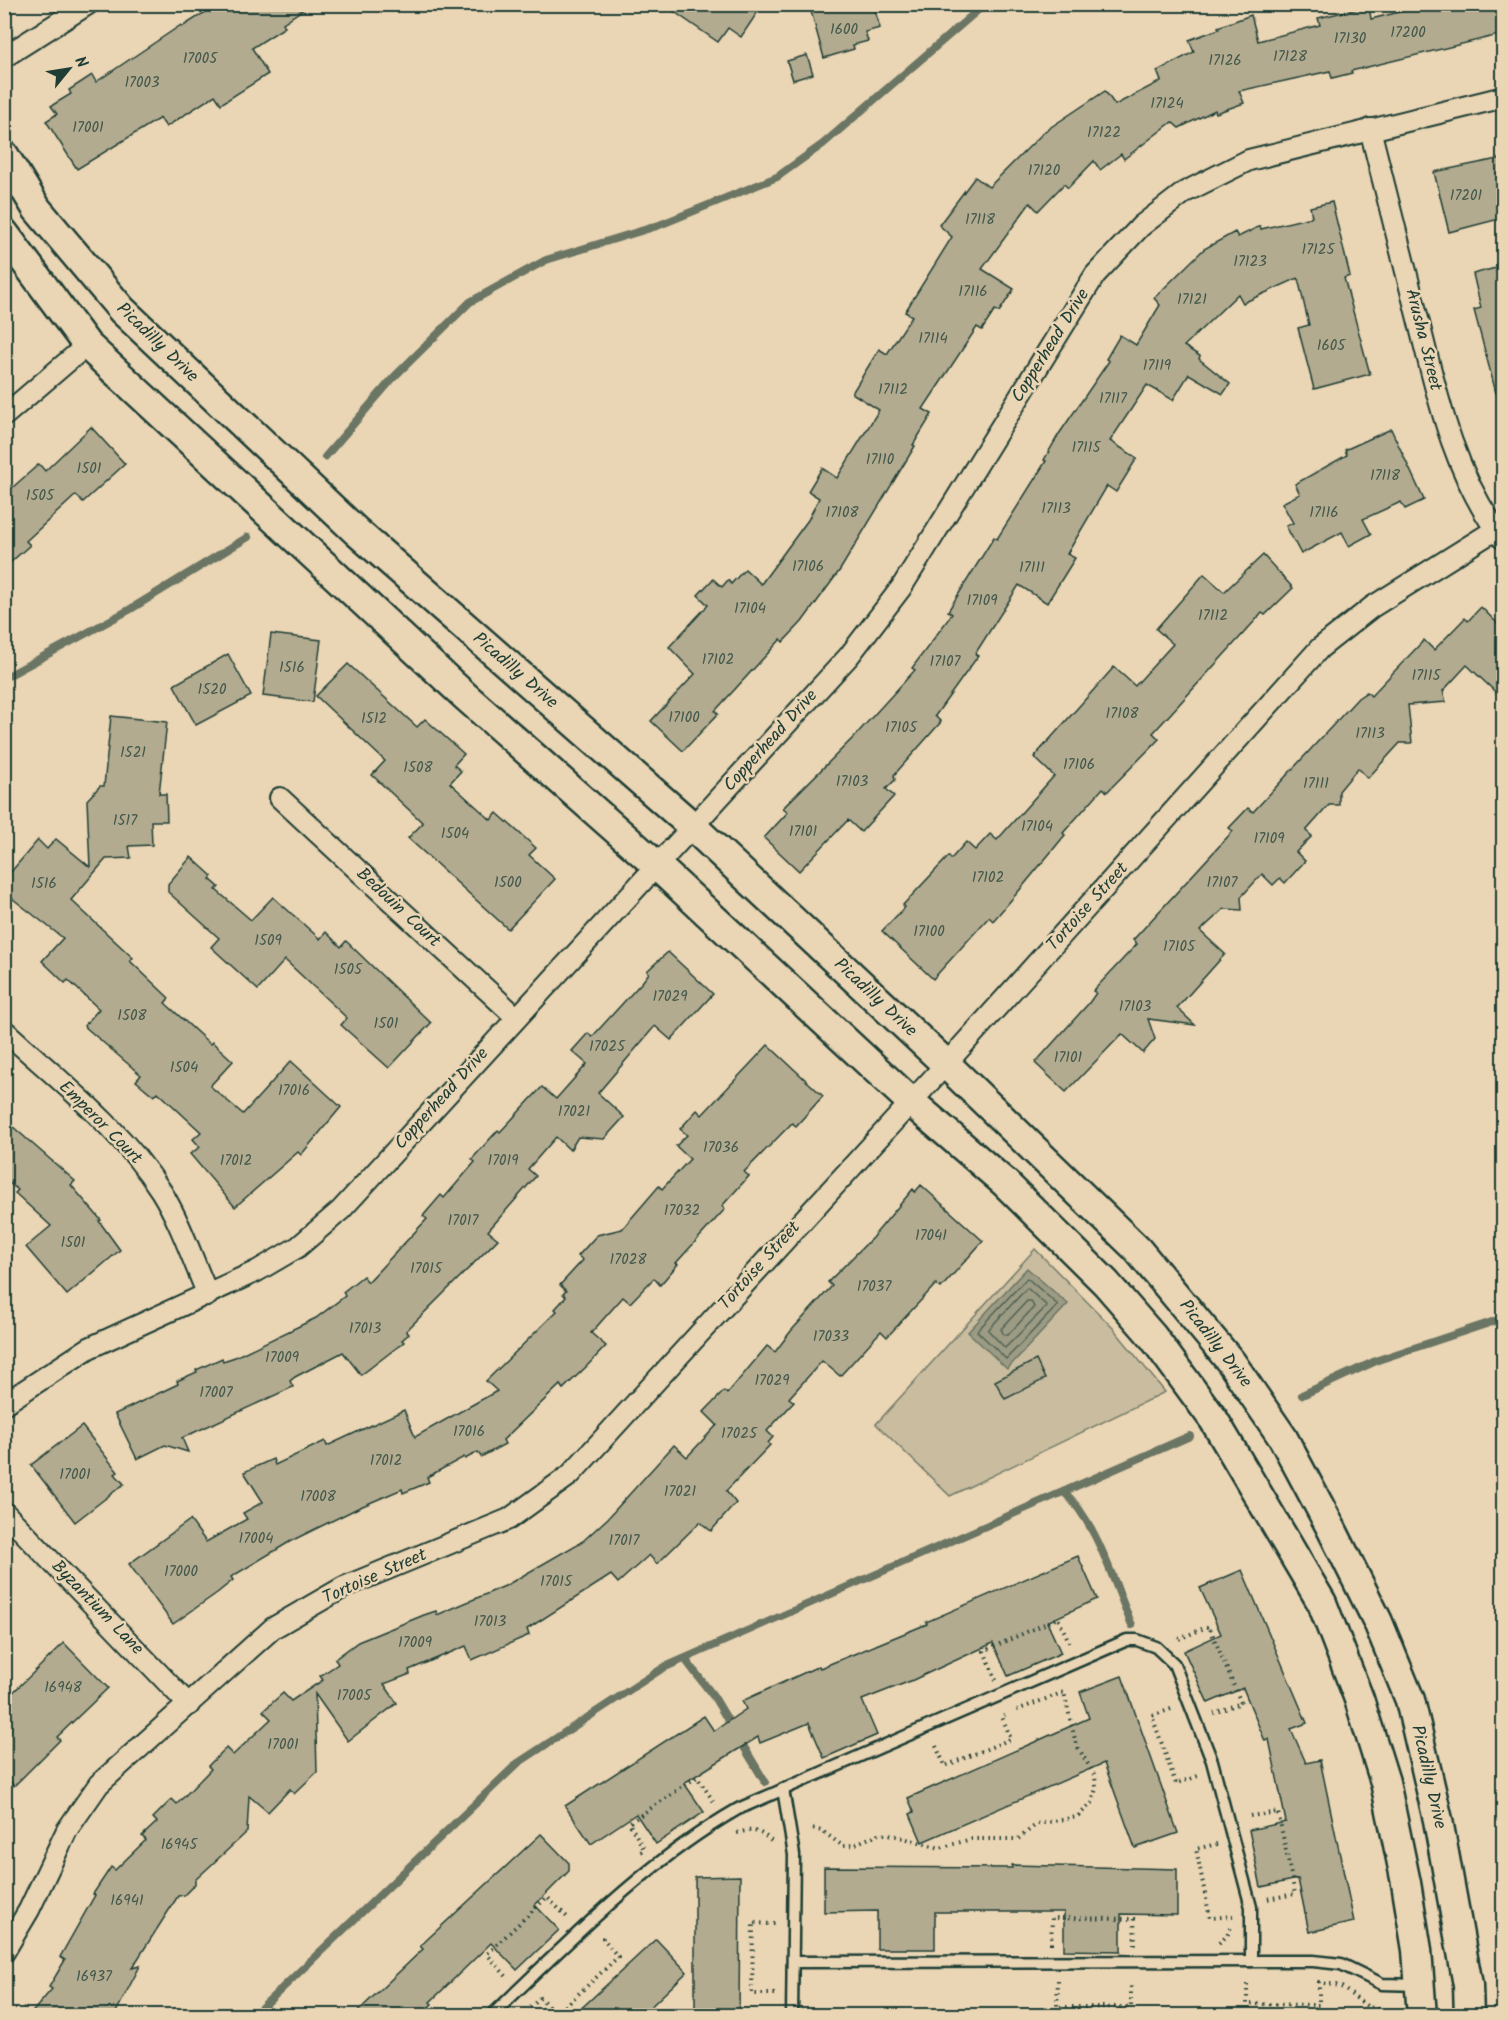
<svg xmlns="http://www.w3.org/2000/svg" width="1508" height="2020" viewBox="0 0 1508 2020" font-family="Kalam,sans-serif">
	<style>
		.green { fill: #c9bc9f; stroke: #747c6a; stroke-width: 1.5 }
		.water { fill: #9c9b84; stroke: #6a7564; stroke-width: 1.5 }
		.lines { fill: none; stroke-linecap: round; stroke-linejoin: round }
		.shore { stroke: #516354; stroke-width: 1.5 }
		.stream { stroke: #6a7564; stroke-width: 8 }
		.building { fill: #b2ab90; stroke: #1f3d34; stroke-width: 1.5 }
		.lane-casing { stroke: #1f3d34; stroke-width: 15 }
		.street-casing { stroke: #1f3d34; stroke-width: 24 }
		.secondary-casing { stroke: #1f3d34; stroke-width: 33 }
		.path { stroke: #1f3d34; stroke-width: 4; stroke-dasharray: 1.5 4.5; stroke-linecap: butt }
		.lane { stroke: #ead5b4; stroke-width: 10 }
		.street { stroke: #ead5b4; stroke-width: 20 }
		.secondary { stroke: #ead5b4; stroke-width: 28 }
		.labels { text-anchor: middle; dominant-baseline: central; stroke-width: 5; stroke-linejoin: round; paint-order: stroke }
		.number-label { font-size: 15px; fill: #44584b }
		.street-label { font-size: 18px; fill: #1f3d34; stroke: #ead5b4 }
	</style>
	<rect width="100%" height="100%" fill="#ead5b4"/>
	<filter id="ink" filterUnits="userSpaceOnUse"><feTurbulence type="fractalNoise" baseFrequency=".0167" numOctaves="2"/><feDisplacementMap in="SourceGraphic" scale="12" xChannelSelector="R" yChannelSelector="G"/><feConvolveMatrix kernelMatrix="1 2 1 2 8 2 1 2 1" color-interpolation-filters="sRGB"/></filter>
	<g filter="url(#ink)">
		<path class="green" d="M1035 1249 1113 1328 1165 1392 950 1496 876 1424Z"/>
		<path class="water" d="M1027 1268 1068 1304 1007 1369 968 1332Z"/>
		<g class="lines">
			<g class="shore">
				<path d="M1027 1278 1058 1305 1006 1359 977 1331Z"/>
				<path d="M1027 1288 1047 1306 1005 1348 988 1330Z"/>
				<path d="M1027 1301H1031L1034 1307 1008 1335H1004L1001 1329Z"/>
			</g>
			<g class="stream">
				<path d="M325 457 394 377 470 302 546 260 657 226 777 177 823 144 985 4"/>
				<path d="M4 678 129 610 248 537"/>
				<path d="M1302 1395 1378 1360 1504 1318"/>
				<path d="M1064 1492C1097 1522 1114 1584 1132 1625"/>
				<path d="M685 1659 714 1697 765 1782"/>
				<path d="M253 2016 518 1763 663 1668 1190 1436"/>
			</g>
		</g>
		<g class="building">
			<path d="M218 4H311L283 23 285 27 252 48 268 74 221 104 215 95 166 127 160 118 77 169 46 121 57 114 51 106 71 94 69 90 92 75 96 82 181 25 182 27Z"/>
			<path d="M663 4H763L741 37 728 28 718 42Z"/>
			<path d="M809 4H873L880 28 865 32 868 41 853 45 854 49 824 58Z"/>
			<path d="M1432 4H1503V34L1351 71 1352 73 1332 78 1330 71 1239 91 1244 103 1216 113 1215 110 1179 128 1172 122 1124 159 1121 154 1100 170 1094 161 1068 188 1064 184 1038 211 1030 203 982 269 1014 289 999 312 995 310 982 330 977 327 923 409 932 414 913 445 915 446 840 570 802 622 783 642 781 639 715 711 718 714 683 751 651 721 695 674 669 647 708 605 698 595 713 579 722 587 728 580 731 584 745 569 761 584 808 520 819 498 808 491 822 468 837 478 879 410 852 393 879 349 887 354 912 316 905 312 952 237 939 225 975 177 989 187 1045 131 1105 91 1115 105 1161 81 1157 71 1194 52 1189 40 1219 29 1218 27 1251 15 1258 41 1320 25 1318 18 1369 6 1371 19Z"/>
			<path d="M807 55 813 74 793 80 787 61Z"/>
			<path d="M1503 158V218L1449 232 1434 172Z"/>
			<path d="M1332 202 1350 276 1344 278 1370 374 1314 389 1298 328 1309 325 1298 278 1243 303 1238 294 1184 346 1200 356 1199 359 1230 384 1223 394 1189 374 1173 400 1147 385 1110 441 1137 458 1116 492 1107 486 1067 554 1075 558 1047 603 1019 585 975 654 978 656 935 716 941 722 894 775 895 780 886 789 894 796 861 832 848 820 799 871 764 838 788 812 783 808 853 738 915 670 912 668 952 614 948 611 994 537 997 539 1046 461 1044 460 1059 434 1109 361 1106 359 1120 335 1136 345 1160 305 1154 298 1204 249 1235 232 1238 237 1260 226 1261 229 1312 217 1310 207Z"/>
			<path d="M1503 266V392L1496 393 1474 310 1481 308 1473 274Z"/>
			<path d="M91 427 125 464 83 502 76 495 26 541 30 545 4 568V495L39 464 45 471Z"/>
			<path d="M1391 429 1424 500 1405 509 1401 502 1363 519 1371 534 1349 546 1342 532 1301 554 1286 526 1293 523 1282 503 1300 494 1295 484 1347 455 1345 450Z"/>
			<path d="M1263 555 1293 588 1265 615 1262 613 1153 733 1159 739 1107 792 1103 788 1063 833 1065 835 1018 892 993 921 989 917 933 979 882 931 905 907 903 905 949 856 951 859 966 842 975 850 990 834 997 840 1054 776 1034 757 1114 667 1135 686 1173 644 1156 629 1204 574 1224 592Z"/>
			<path d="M1481 607 1503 629V699L1467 665 1443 691 1446 702 1408 705 1412 743H1400L1368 778 1358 768 1339 791V805H1329L1306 831 1312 836 1296 852 1305 861 1285 883 1280 878 1273 885 1262 874 1241 897 1242 910 1224 909 1200 931 1225 954 1177 1008 1195 1025 1148 1019 1155 1039 1143 1053 1122 1034 1066 1092 1035 1063 1089 1003 1096 993 1093 991 1137 944 1133 940 1233 831 1229 828 1248 808 1253 812 1358 698 1367 692 1371 696 1424 640 1434 650 1465 618 1468 621Z"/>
			<path d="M271 634 321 640 313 702 263 696Z"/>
			<path d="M228 654 251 696 196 725 174 685Z"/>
			<path d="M348 664 417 727 425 719 464 754 454 765 461 771 450 783 491 820 497 813 536 848 529 855 555 879 508 929 408 838 423 823 372 775 385 761 316 696Z"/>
			<path d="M111 716 167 722 159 794H166L167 821H151L152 845 129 846 131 858 106 859 71 900 133 958 130 961 169 998 165 1003 210 1044 212 1042 233 1061 210 1086 243 1114 291 1061 341 1107 301 1155 298 1152 235 1207 190 1154 200 1147 193 1139 201 1132 158 1092 154 1096 136 1081 141 1075 84 1026 99 1009 68 980 65 983 42 961 63 938 4 892V880L38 840 47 849 56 839 90 867 87 800 100 786H104Z"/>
			<path d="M191 857 212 876 210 879 219 887 216 890 251 920 273 897 320 939 326 932 341 947 346 941 431 1023 389 1068 341 1025 347 1018 285 960 258 990 211 947 219 938 168 892V884Z"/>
			<path d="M668 952 713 994 671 1040 655 1026 598 1093 624 1117 604 1139 578 1137 570 1150 556 1137 528 1169 536 1176 488 1231 498 1239 406 1331 409 1334 402 1340 404 1342 361 1375 343 1352 295 1377 290 1381 293 1387 182 1438 188 1452 165 1445 137 1459 115 1414 178 1384 177 1381 197 1372 196 1370 222 1358 223 1361 235 1357 316 1318 345 1296 343 1292 363 1276 368 1282 427 1219 423 1216 441 1195 444 1198 475 1162 472 1159 498 1130 500 1132 542 1087 556 1099 587 1064 572 1051 588 1033 592 1037 643 981 649 973 647 971Z"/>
			<path d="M768 1045 823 1096 796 1126 792 1123 744 1172 749 1176 722 1206 725 1209 676 1263 678 1264 660 1285 654 1278 630 1303 623 1297 591 1333 606 1346 586 1367 563 1389 560 1385 503 1440 505 1444 481 1457 478 1452 465 1459 464 1457 427 1477 429 1482 403 1493 402 1489 358 1508 291 1541 231 1577 233 1580 217 1593 173 1624 129 1564 190 1520 206 1542 247 1519 243 1513 263 1502 244 1472 273 1459 275 1465 325 1441 327 1446 404 1410 415 1437 497 1391 486 1381 557 1311 555 1309 566 1297 563 1294 566 1291 560 1285 583 1260 578 1256 597 1235 622 1229 659 1186 662 1189 690 1159 676 1146 687 1135 680 1129 697 1110 702 1115Z"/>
			<path d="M4 1119 75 1181 71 1185 101 1220 99 1221 120 1250 67 1295 26 1247 51 1226 15 1193 18 1190 4 1179Z"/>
			<path d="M921 1185 983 1241 941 1288 936 1284 887 1337 881 1331 840 1376 822 1361 789 1398 794 1402 767 1431 773 1437 768 1443 770 1445 726 1491 736 1503 711 1531 700 1522 657 1564 649 1555 618 1583 611 1575 527 1629 529 1635 472 1660 466 1646 409 1670 410 1674 384 1684 397 1703 348 1741 315 1694 317 1772 294 1794 290 1789 268 1812 249 1796 247 1832 195 1880V1884L184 1895 178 1896 132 1968 140 1966 114 2016H29L52 1989 49 1987 65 1960 60 1957 95 1895 93 1894 111 1867 115 1870 146 1840 142 1836 157 1822 153 1818 172 1799 177 1804 211 1769 208 1766 226 1748 233 1755 271 1719 263 1711 283 1693 291 1701 323 1680 320 1676 338 1664 335 1659 358 1642 424 1615 436 1611 437 1615 505 1586 583 1541 608 1518 674 1445 687 1457 717 1425 704 1412 724 1391 727 1394 767 1346 775 1352 791 1331 832 1286 828 1282 872 1238 913 1189 915 1192Z"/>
			<path d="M1036 1360 1045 1379 1005 1399 995 1381Z"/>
			<path d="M82 1426 118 1472 115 1474 124 1484 75 1522 31 1465Z"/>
			<path d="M1078 1556 1097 1599 1047 1622 1061 1653 1008 1676 993 1643 913 1680 862 1700 877 1735 824 1758 809 1723 760 1743 758 1737 684 1783 704 1812 656 1844 636 1814 591 1844 565 1806 704 1716 714 1731 746 1709 742 1701 819 1666 820 1668 927 1624 926 1622Z"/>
			<path d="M1242 1570 1307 1723 1291 1729 1306 1763 1320 1760 1354 1922 1309 1932 1298 1879 1261 1887 1249 1830 1286 1822 1269 1739 1265 1741 1243 1688 1208 1703 1184 1651 1221 1634 1200 1588Z"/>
			<path d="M64 1643 108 1688 57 1737 60 1740 14 1786 4 1775V1701Z"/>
			<path d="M1122 1676 1178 1833 1135 1848 1104 1763 922 1842 910 1814 914 1812 908 1798 1089 1718 1080 1692Z"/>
			<path d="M541 1834 569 1863V1871L535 1905 559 1930 517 1970 491 1943 430 2002 432 2004 420 2016H353L423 1949 420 1946Z"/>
			<path d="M1012 1865 1177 1869V1915L1121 1914V1951L1064 1950V1912H935V1949H877V1911L824 1912V1867L1012 1868Z"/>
			<path d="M740 1876 739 2016H695V1877Z"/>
			<path d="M656 1939 687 1972 641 2016H573Z"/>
		</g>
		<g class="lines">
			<defs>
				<g id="lane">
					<path d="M783 1789 794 1855 792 2016"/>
					<path d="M793 1962 1313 1961 1341 1964 1382 1984 1419 1985"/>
					<path d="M491 2016C570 1941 644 1863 738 1809L1127 1640H1137L1156 1647 1174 1664 1212 1761 1251 1907V1961"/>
				</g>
				<g id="street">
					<path d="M4 57 88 4"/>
					<path d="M1370 129C1386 191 1401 253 1417 315 1436 391 1453 474 1502 538"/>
					<path d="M4 416 87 345"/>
					<path d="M280 798 516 1017"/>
					<path d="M4 1030C58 1080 121 1128 161 1191 181 1223 193 1261 208 1295"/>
					<path d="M4 1404 89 1348 257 1271 298 1247 341 1210 849 656 901 588 1095 275 1141 226 1185 192 1249 160 1504 97"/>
					<path d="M4 1512 189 1705"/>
					<path d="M4 1952 29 1910 67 1830 99 1784 273 1628 344 1587 509 1519 570 1475 946 1064 1320 648 1372 607 1495 530"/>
				</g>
				<g id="secondary">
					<path d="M4 155 37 209 122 310 357 532 692 826 946 1064 1137 1249 1231 1362 1283 1438 1331 1528 1378 1622 1410 1700 1438 1820 1468 1985 1469 2016"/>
					<path d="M4 233 87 345 465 696 655 864 910 1101 1005 1183 1106 1283 1153 1337 1214 1420 1322 1603 1359 1699 1385 1782 1406 1883 1417 1950 1422 2016"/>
				</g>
			</defs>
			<use href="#lane" class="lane-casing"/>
			<use href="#street" class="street-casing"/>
			<use href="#secondary" class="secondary-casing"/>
			<g class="path">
				<path d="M1179 1639 1209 1626 1241 1703 1214 1713"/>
				<path d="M996 1680 984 1651 1058 1618 1071 1646"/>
				<path d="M1171 1709 1152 1716 1176 1784 1198 1776"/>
				<path d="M936 1746 945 1766 1011 1739 1002 1717 1005 1715"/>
				<path d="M1250 1816 1278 1812 1295 1894 1267 1899"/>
				<path d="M813 1829 822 1831 843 1846 853 1845 879 1834H889L940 1848 971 1839H1018L1037 1824 1077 1817 1092 1803 1096 1788 1095 1776 1076 1744 1064 1692 1017 1710"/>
				<path d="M737 1833C753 1828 762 1831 773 1843"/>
				<path d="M1217 1844 1196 1849 1210 1918 1233 1916"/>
				<path d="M641 1852 644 1849 629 1823 697 1777 714 1802"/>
				<path d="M1219 1943 1227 1936 1232 1925"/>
				<path d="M1051 1944 1052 1918 1134 1919 1135 1945"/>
				<path d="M506 1976 487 1954 547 1897 569 1919"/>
				<path d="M1058 1980 1057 2007H1131V1982"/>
				<path d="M1247 1984V2004L1319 2005V1982L1340 1986 1368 2007 1393 2012"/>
				<path d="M775 1994H752L753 1923 775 1924"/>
				<path d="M522 2016 540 1998 557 2014 618 1957 603 1938 604 1937"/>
			</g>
			<use href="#lane" class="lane"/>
			<use href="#street" class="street"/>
			<use href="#secondary" class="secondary"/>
		</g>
	</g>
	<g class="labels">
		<g class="number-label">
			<text x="844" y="30">1600</text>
			<text x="1408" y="33">17200</text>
			<text x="1350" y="39">17130</text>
			<text x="1290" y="57">17128</text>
			<text x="200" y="59">17005</text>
			<text x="1225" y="61">17126</text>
			<text x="142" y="83">17003</text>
			<text x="1167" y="104">17124</text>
			<text x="88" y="128">17001</text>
			<text x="1104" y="133">17122</text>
			<text x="1044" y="171">17120</text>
			<text x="1466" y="196">17201</text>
			<text x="980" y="220">17118</text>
			<text x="1318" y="250">17125</text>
			<text x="1250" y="262">17123</text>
			<text x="973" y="292">17116</text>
			<text x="1192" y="300">17121</text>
			<text x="933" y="339">17114</text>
			<text x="1331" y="346">1605</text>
			<text x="1157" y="366">17119</text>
			<text x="893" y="390">17112</text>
			<text x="1113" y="399">17117</text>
			<text x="1086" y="448">17115</text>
			<text x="880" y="460">17110</text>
			<text x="89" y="469">1501</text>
			<text x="1385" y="476">17118</text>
			<text x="40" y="496">1505</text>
			<text x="1056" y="509">17113</text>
			<text x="842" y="513">17108</text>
			<text x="1324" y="513">17116</text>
			<text x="808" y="567">17106</text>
			<text x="1032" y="568">17111</text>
			<text x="982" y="601">17109</text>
			<text x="750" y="609">17104</text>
			<text x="1213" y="616">17112</text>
			<text x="718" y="660">17102</text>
			<text x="945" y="662">17107</text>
			<text x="292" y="668">1516</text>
			<text x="1426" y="676">17115</text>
			<text x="212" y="690">1520</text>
			<text x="1122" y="714">17108</text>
			<text x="684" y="718">17100</text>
			<text x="374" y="719">1512</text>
			<text x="901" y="728">17105</text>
			<text x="1370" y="734">17113</text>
			<text x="133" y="753">1521</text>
			<text x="1079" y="765">17106</text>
			<text x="418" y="768">1508</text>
			<text x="852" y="782">17103</text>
			<text x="1316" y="784">17111</text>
			<text x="125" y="821">1517</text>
			<text x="1037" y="827">17104</text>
			<text x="803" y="832">17101</text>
			<text x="455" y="834">1504</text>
			<text x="1269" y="839">17109</text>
			<text x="988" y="878">17102</text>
			<text x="508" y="883">1500</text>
			<text x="1222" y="883">17107</text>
			<text x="44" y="884">1516</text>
			<text x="929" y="932">17100</text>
			<text x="268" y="941">1509</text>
			<text x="1179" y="947">17105</text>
			<text x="348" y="970">1505</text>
			<text x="670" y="997">17029</text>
			<text x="1135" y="1007">17103</text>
			<text x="132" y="1016">1508</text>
			<text x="386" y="1024">1501</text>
			<text x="607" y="1047">17025</text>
			<text x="1068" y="1058">17101</text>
			<text x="184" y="1068">1504</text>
			<text x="294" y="1091">17016</text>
			<text x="574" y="1112">17021</text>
			<text x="721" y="1148">17036</text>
			<text x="236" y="1161">17012</text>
			<text x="503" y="1161">17019</text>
			<text x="682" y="1211">17032</text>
			<text x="463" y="1221">17017</text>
			<text x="931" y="1236">17041</text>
			<text x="73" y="1243">1501</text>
			<text x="628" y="1260">17028</text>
			<text x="426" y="1269">17015</text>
			<text x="874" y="1287">17037</text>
			<text x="365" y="1329">17013</text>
			<text x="831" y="1337">17033</text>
			<text x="282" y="1358">17009</text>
			<text x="772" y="1381">17029</text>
			<text x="216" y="1393">17007</text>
			<text x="469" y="1432">17016</text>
			<text x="739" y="1434">17025</text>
			<text x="386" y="1461">17012</text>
			<text x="75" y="1475">17001</text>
			<text x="680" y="1492">17021</text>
			<text x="318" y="1497">17008</text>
			<text x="256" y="1539">17004</text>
			<text x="624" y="1541">17017</text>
			<text x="181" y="1572">17000</text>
			<text x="556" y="1582">17015</text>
			<text x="490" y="1622">17013</text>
			<text x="415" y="1643">17009</text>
			<text x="63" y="1688">16948</text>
			<text x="354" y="1696">17005</text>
			<text x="283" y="1745">17001</text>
			<text x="179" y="1845">16945</text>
			<text x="127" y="1901">16941</text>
			<text x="94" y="1977">16937</text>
		</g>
		<g class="street-label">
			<text transform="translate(1423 340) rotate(76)">Arusha Street</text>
			<text transform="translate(157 343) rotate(44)">Picadilly Drive</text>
			<text transform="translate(1051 346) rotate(-58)">Copperhead Drive</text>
			<text transform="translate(515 671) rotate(41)">Picadilly Drive</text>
			<text transform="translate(771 741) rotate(-48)">Copperhead Drive</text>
			<text transform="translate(1088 907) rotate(-48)">Tortoise Street</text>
			<text transform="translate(398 908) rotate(43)">Bedouin Court</text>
			<text transform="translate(875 998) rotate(43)">Picadilly Drive</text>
			<text transform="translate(442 1099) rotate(-48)">Copperhead Drive</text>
			<text transform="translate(100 1123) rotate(45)">Emperor Court</text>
			<text transform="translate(760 1266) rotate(-48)">Tortoise Street</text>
			<text transform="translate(1215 1344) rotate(52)">Picadilly Drive</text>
			<text transform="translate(375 1577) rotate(-24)">Tortoise Street</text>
			<text transform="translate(97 1608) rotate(46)">Byzantium Lane</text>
			<text transform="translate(1428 1777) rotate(77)">Picadilly Drive</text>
		</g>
	</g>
	<rect width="1508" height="2020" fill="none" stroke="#ead5b4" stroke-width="24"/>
	<rect x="12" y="12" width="1484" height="1996" fill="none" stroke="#1f3d34" stroke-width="2" filter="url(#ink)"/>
	<g transform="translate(69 69) rotate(60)" stroke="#ead5b4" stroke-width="4.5" paint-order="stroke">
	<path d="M0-4.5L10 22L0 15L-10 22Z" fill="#1f3d34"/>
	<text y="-9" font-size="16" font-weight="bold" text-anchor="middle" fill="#1f3d34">N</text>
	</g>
</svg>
